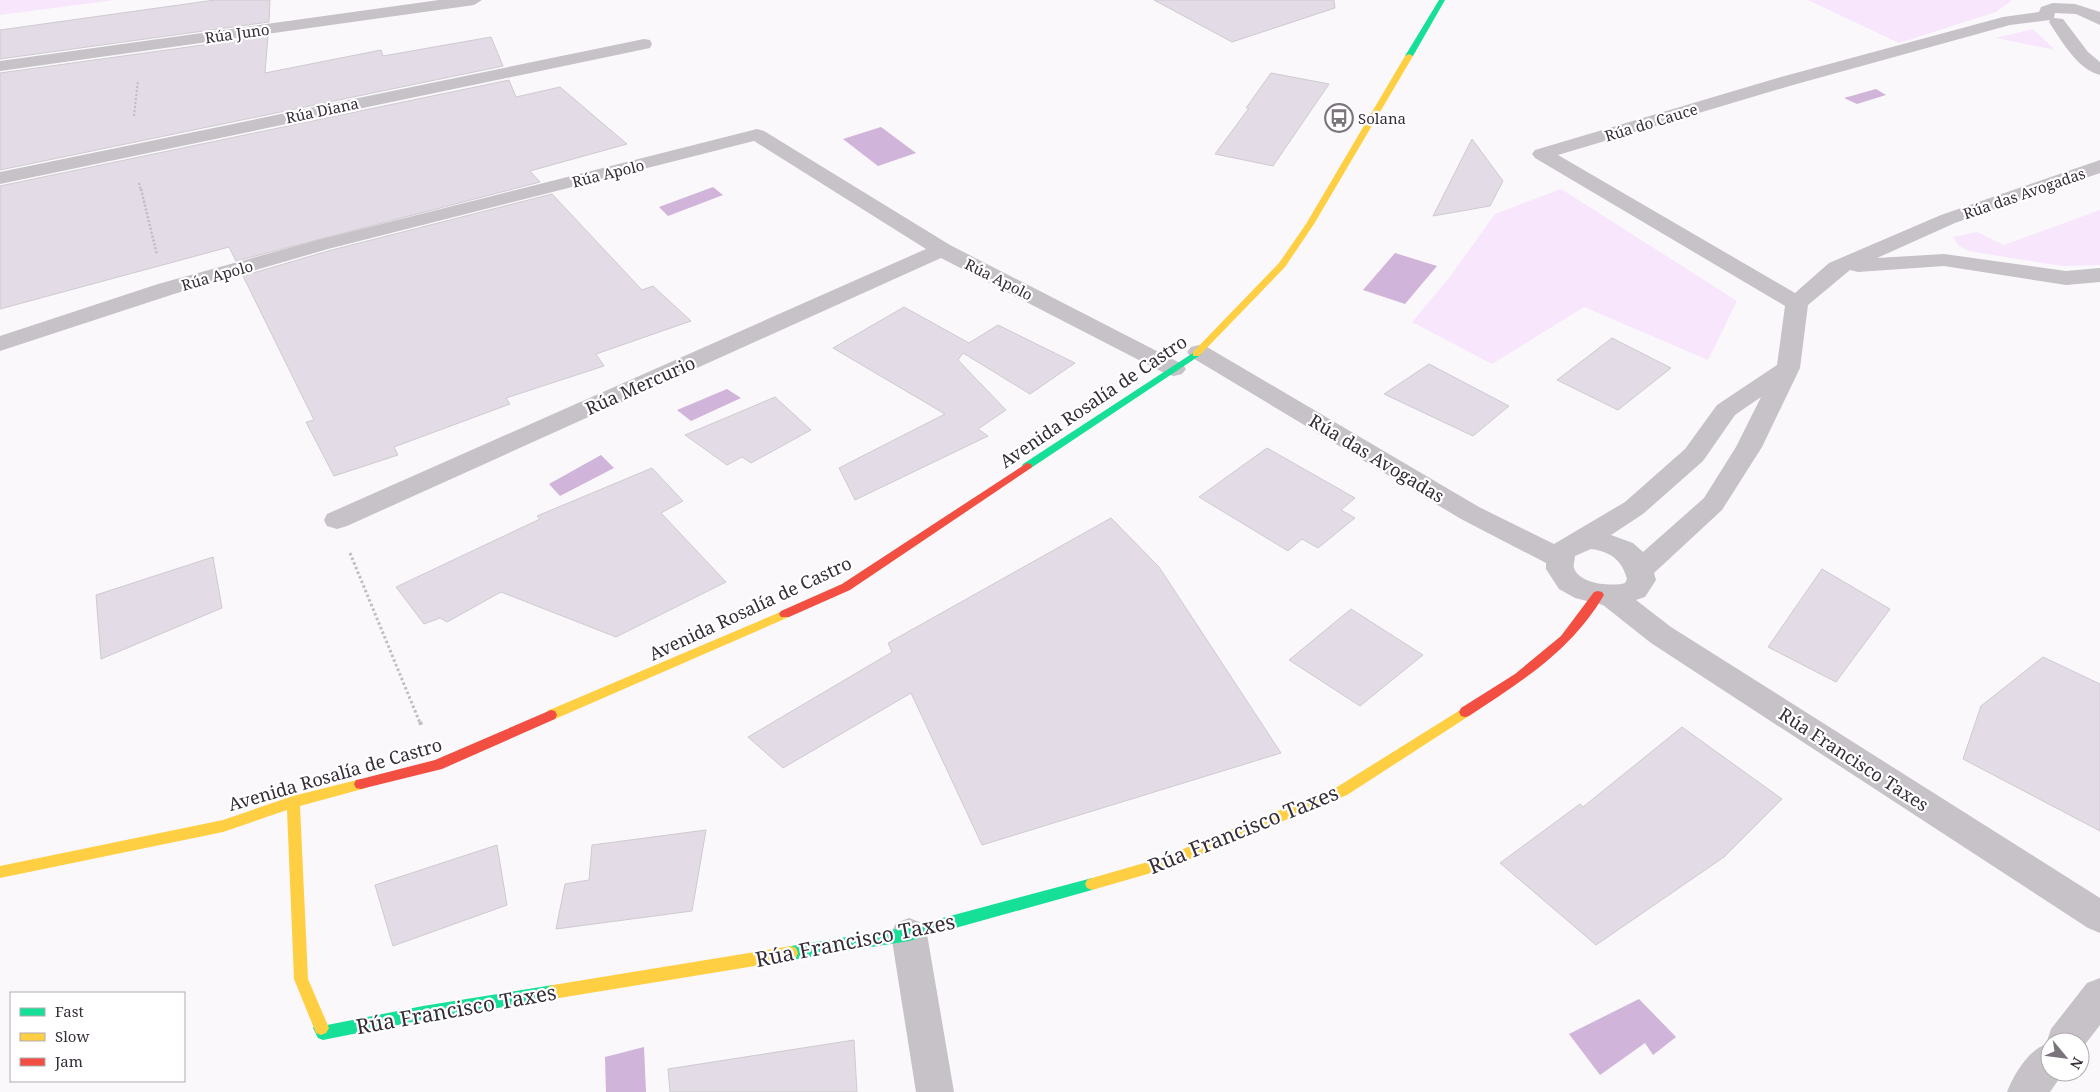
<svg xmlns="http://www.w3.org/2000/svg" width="2100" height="1092" viewBox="0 0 2100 1092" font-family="'Noto Serif',serif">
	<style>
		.green { fill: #f7e6fc }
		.water { fill: #d1b4d9 }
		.building { fill: #e3dbe6; stroke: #cfcad0 }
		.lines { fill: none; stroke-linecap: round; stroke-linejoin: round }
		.path-far3 { stroke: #bfbdc0; stroke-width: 2; stroke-dasharray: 2 2; stroke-linecap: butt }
		.path-far2 { stroke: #bfbdc0; stroke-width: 2.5; stroke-dasharray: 2 2; stroke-linecap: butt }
		.path-far1 { stroke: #bfbdc0; stroke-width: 3; stroke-dasharray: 2.5 2.5; stroke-linecap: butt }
		.path { stroke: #bfbdc0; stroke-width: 4; stroke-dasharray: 3 3; stroke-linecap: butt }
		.street { fill: #c6c2c7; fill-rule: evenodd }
		.fast { fill: #16e098; fill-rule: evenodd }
		.slow { fill: #ffcf43; fill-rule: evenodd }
		.jam { fill: #f24e42; fill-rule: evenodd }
		.labels { text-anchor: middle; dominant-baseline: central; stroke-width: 4.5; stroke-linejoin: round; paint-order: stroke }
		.far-street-label { font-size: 15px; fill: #362d38; stroke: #fff }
		.far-poi-label { font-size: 15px; fill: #362d38; stroke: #fff; text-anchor: start }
		.street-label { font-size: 18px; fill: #362d38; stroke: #fff }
		.near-street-label { font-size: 21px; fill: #362d38; stroke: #fff }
	</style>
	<rect width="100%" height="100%" fill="#faf8fb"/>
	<g class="green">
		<path d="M0 0H115L0 15Z"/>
		<path d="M1808 0H2012L1996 12 1899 43Z"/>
		<path d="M2033 29 2055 50 1996 38Z"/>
		<path d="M1561 189 1737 301 1708 360 1584 307 1492 364 1412 322 1449 278 1495 214Z"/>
		<path d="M2100 210V265L2062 266 1968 251 1958 245 1953 237 1977 232 2004 245Z"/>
	</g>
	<g class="water">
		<path d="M1876 89 1886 95 1857 104 1844 98Z"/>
		<path d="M881 127 916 153 878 166 843 139Z"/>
		<path d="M713 187 723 195 668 216 659 207Z"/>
		<path d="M1395 253 1437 266 1405 304 1363 290Z"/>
		<path d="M727 389 741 398 691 421 677 410Z"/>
		<path d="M601 455 614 468 560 496 549 484Z"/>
		<path d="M1639 999 1676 1037 1653 1055 1645 1043 1600 1075 1569 1034Z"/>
		<path d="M644 1047 646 1092H606L605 1057Z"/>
	</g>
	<g class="building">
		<path d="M215 0H270L269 22 0 59V30Z"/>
		<path d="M1154 0H1334L1335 8 1232 42Z"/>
		<path d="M268 36 265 73 381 50 383 56 491 37 503 66 0 170V73Z"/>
		<path d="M1271 73 1329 84 1273 166 1215 154 1249 108H1246Z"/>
		<path d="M509 80 516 97 560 87 627 144 530 171 540 182 236 261 229 247 0 309V186Z"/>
		<path d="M1472 139 1503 181 1490 206 1433 216Z"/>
		<path d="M552 194 642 290 653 286 691 321 596 354 604 366 506 398 510 404 394 447 398 455 334 476 306 422 314 420 243 276 328 251Z"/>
		<path d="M904 307 969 343 998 325 1075 363 1030 394 963 353 958 360 1006 410 978 429 988 436 855 500 839 468 945 414 833 348Z"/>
		<path d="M1612 338 1671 368 1618 410 1557 380Z"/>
		<path d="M1429 364 1509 406 1473 436 1384 394Z"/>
		<path d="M775 397 811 430 751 463 742 457 727 465 685 435Z"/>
		<path d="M1267 448 1355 498 1341 510 1355 518 1318 548 1302 539 1288 551 1199 497Z"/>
		<path d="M652 468 683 501 661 513 726 582 616 637 501 592 447 622 440 618 424 624 396 587 540 519 537 516Z"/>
		<path d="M1111 518 1159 567 1281 753 982 845 911 693 783 768 748 737 892 652 888 643Z"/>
		<path d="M213 557 222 608 101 659 96 595Z"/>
		<path d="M1822 569 1890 609 1836 682 1768 647Z"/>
		<path d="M1351 609 1423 655 1360 706 1289 660Z"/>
		<path d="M2043 657 2100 684V831L1963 759 1981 706Z"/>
		<path d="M1682 727 1782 799 1724 857 1596 945 1500 863 1580 804 1583 807Z"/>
		<path d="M706 830 692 911 556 929 565 884 589 880 592 845Z"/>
		<path d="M497 845 507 905 393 946 375 885Z"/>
		<path d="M854 1040 857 1092H670L668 1069Z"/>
	</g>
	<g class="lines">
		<g class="path-far3">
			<path d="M134 116 138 80"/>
			<path d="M139 183 141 190"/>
		</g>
		<path class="path-far2" d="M141 189 157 255"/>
		<path class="path-far1" d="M350 553 420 723"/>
		<path class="path" d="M420 722 422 727"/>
		<g class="street">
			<path d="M439 0H482L474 5 0 71V61Z"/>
			<path d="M2053 3 2075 4 2100 12V25L2076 14 2055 13 2054 18 2063 19 2088 52 2100 62V75C2077 69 2061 40 2049 22L2050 20 2010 25 1793 85 1558 155 1795 293 1829 263 1941 215 2100 160V173L1955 223 1877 258 1944 254 2066 271 2100 268V282L2066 285 1944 266 1858 272 1850 270 1808 305 1800 368 1762 447 1722 510 1654 573 1656 580 1645 597 1636 600 1671 627 2100 898V933L2088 928 1651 643 1603 605 1575 598 1559 589 1546 569V563L1461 519 1191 357 1187 352 1191 347 1199 345 1207 347 1479 507 1554 544 1625 502 1685 449 1717 405 1777 365 1785 306 1535 158 1532 154 1535 150 1781 77 2003 17 2039 12 2041 7ZM1761 397 1736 447 1704 498 1643 552 1633 543 1611 535 1643 514 1703 461 1735 415ZM1591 549C1611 552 1622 560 1627 579L1625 583C1612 587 1579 584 1574 568 1573 565 1575 559 1575 556Z"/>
			<path d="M644 39 650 40 652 44 650 48 0 184V172Z"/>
			<path d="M757 129 764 131 950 245 1182 364 1186 369 1182 374 1174 376 1166 374 941 258 347 526 337 529 327 526 324 520 327 514 926 249 754 141 328 249 174 294 0 351V336L158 284 314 241Z"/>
			<path d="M909 918 922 923 927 934 954 1092H916L891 934 896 923Z"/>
			<path d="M2100 978V1025L2080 1051V1042H2050V1072H2064L2050 1092H2007C2014 1074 2028 1051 2046 1044L2051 1029 2087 983Z"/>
		</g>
		<g class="fast">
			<path d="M1439 0H1445L1413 56 1407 57 1405 56Z"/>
			<path d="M1196 351 1201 354 1199 356 1031 468H1023L1022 466 1023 464Z"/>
			<path d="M1092 878 1097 880 1099 884 1097 888 1092 890 909 941 791 960 786 958 784 953 786 948 791 946 909 927Z"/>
			<path d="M553 985 558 987 561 992 558 997 553 999 423 1020 323 1040 318 1038 313 1028 316 1023 321 1021 327 1025 423 1006Z"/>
		</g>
		<g class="slow">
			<path d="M1409 54 1413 56 1314 224 1285 267 1199 356H1193V352L1279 263 1306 224 1405 56Z"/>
			<path d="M785 610 789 611 791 614 789 617 555 719 551 720 547 719 545 715 547 711Z"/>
			<path d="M1465 707 1469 708 1471 712 1469 716 1347 795 1165 869 1092 890 1087 888 1085 884 1087 880 1092 878 1158 859 1337 787Z"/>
			<path d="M361 779 366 780 368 784 366 788 300 806 308 979 329 1028 326 1033 321 1035 316 1033 294 979 287 810 223 832 0 878V866L223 820 293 796Z"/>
			<path d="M791 946 796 948 798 953 796 958 791 960 553 999 548 997 545 992 548 987 553 985Z"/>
		</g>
		<g class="jam">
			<path d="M1027 463 1031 464 1032 466 1031 468 850 590 789 617H781L779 614 781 611 842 584Z"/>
			<path d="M1598 591 1602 592 1604 595C1571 651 1522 681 1469 716L1465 717 1461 716 1459 712 1461 708 1515 674 1561 636 1594 592Z"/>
			<path d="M551 710 555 711 557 715 555 719 442 769 361 789 356 788 354 784 356 780 361 779 435 760Z"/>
		</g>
	</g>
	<defs>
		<symbol id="bus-ring" viewBox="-11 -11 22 22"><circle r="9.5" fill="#fff" stroke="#7b747c" stroke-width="1.5"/><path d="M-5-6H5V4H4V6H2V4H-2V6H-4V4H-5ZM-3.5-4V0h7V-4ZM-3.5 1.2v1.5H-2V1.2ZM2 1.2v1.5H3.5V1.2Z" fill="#7b747c"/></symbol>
	</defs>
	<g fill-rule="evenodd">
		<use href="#bus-ring" x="1323" y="102" width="32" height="32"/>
	</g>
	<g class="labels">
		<g class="far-street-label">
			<text transform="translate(237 33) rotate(-8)">Rúa Juno</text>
			<text transform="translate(322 110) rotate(-12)">Rúa Diana</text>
			<text transform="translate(1651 122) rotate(-17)">Rúa do Cauce</text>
			<text transform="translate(608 173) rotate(-14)">Rúa Apolo</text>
			<text transform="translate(2024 193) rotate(-19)">Rúa das Avogadas</text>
			<text transform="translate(217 275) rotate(-16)">Rúa Apolo</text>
			<text transform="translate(999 279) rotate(27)">Rúa Apolo</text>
		</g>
		<g class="far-poi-label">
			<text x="1358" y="118">Solana</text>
		</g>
		<g class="street-label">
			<text transform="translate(640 385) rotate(-24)">Rúa Mercurio</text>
			<text transform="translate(1093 401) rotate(-34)">Avenida Rosalía de Castro</text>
			<text transform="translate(1377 458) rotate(31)">Rúa das Avogadas</text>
			<text transform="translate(750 608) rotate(-25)">Avenida Rosalía de Castro</text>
			<text transform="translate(1854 759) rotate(33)">Rúa Francisco Taxes</text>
			<text transform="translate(335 774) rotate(-16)">Avenida Rosalía de Castro</text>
		</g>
		<g class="near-street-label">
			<text transform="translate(1243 829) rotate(-22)">Rúa Francisco Taxes</text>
			<text transform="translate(855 940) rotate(-11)">Rúa Francisco Taxes</text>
			<text transform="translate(456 1009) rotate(-10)">Rúa Francisco Taxes</text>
		</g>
	</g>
	<rect x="10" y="992" width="175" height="90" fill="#ffffff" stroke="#afabaf"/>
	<rect x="20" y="1008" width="25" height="8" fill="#16e098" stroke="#afabaf"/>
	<text x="55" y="1017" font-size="15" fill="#362d38">Fast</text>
	<rect x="20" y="1033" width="25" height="8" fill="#ffcf43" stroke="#afabaf"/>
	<text x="55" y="1042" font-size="15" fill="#362d38">Slow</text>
	<rect x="20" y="1058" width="25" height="8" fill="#f24e42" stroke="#afabaf"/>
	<text x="55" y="1067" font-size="15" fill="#362d38">Jam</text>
	<g transform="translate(2065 1057) rotate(119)"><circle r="24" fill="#ffffff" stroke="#afabaf"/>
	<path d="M0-4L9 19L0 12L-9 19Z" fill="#7b747c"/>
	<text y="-8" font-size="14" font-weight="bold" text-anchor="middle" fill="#362d38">N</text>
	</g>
</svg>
